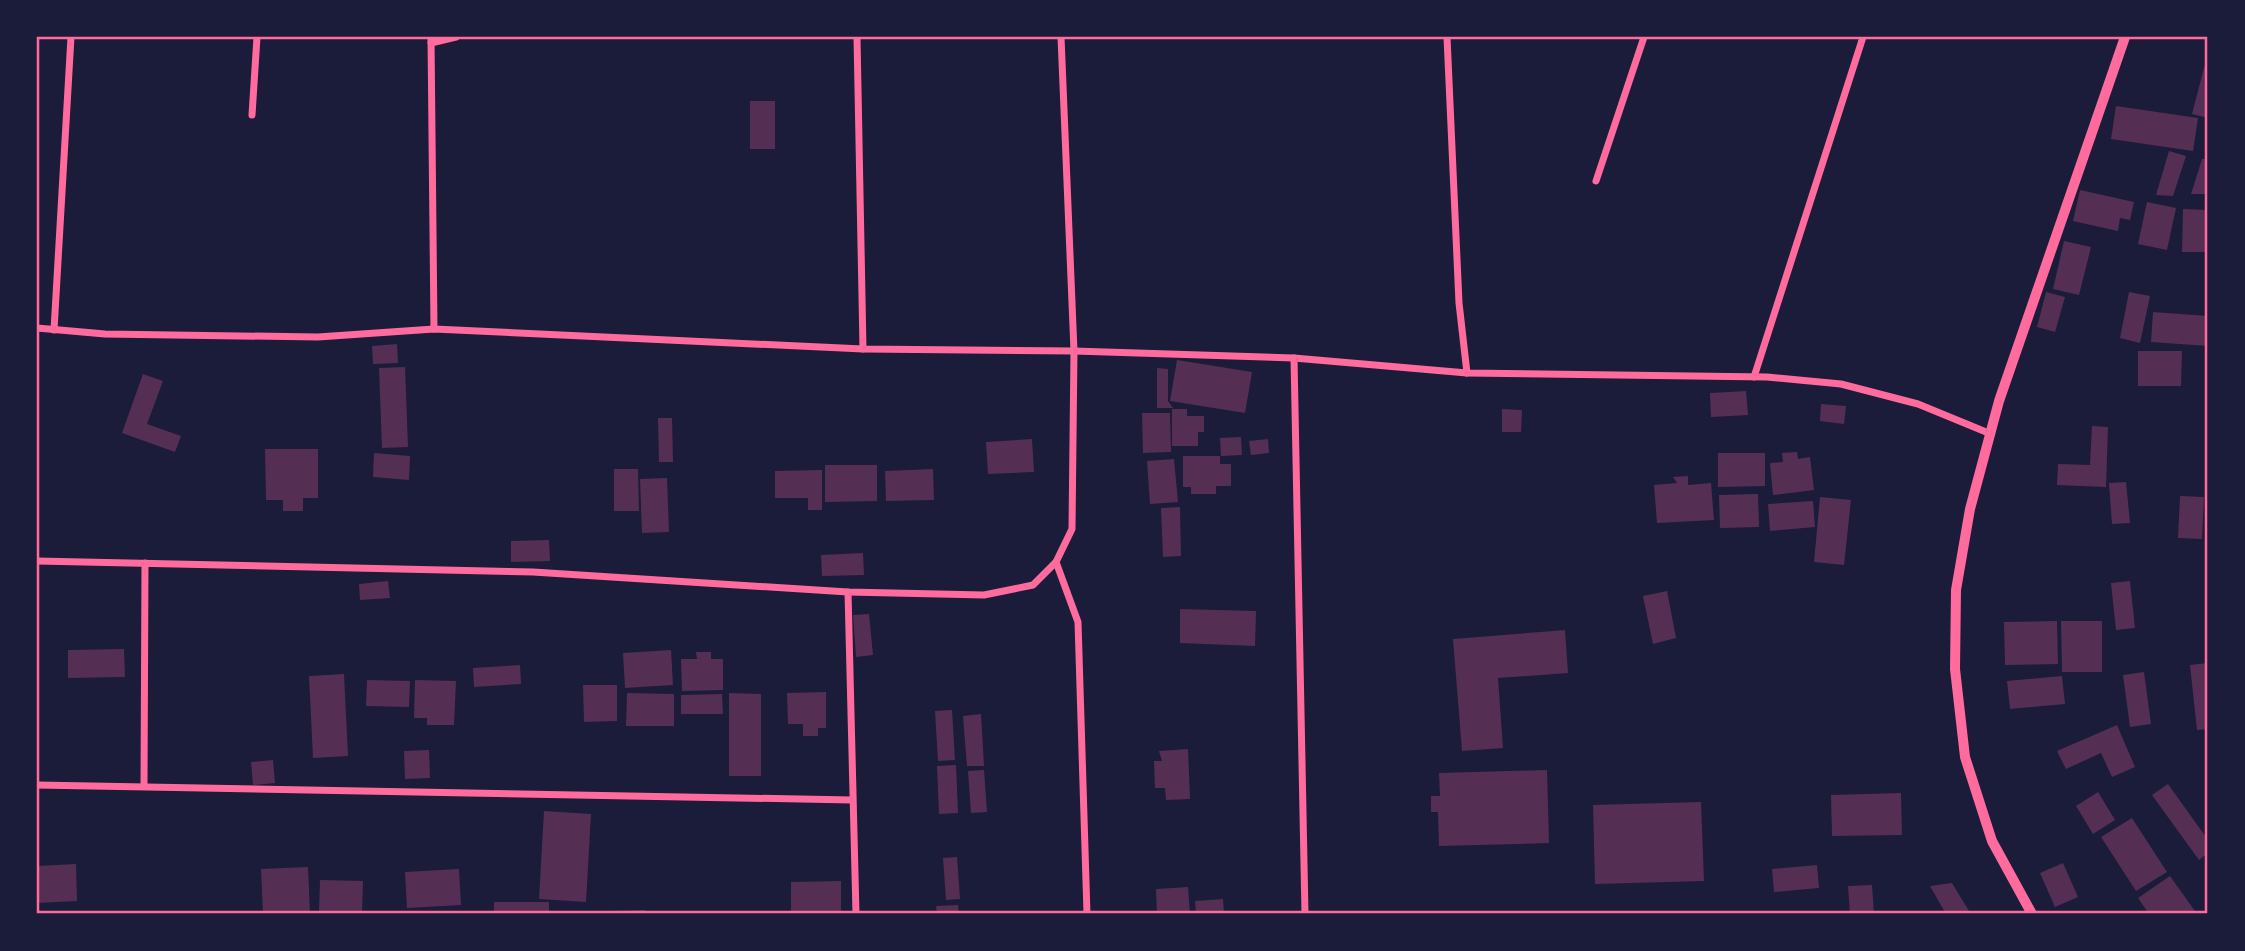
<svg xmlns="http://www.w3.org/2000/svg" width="2245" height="951" viewBox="0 0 2245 951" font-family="'PT Sans',sans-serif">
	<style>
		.building { fill: #542f53 }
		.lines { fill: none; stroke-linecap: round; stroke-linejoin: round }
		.minor { stroke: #ff6b9d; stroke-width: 7 }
		.tertiary { stroke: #ff6b9d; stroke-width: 10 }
		.neatline { fill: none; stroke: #ff6b9d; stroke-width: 2.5 }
	</style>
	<rect width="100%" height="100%" fill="#1b1b3a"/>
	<g class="building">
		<path d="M2206 60 2208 61V118L2192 114Z"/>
		<rect x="750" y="101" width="25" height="48"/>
		<path d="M2116 106 2198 118 2193 151 2111 139Z"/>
		<path d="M2169 151 2186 156 2173 196 2156 195Z"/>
		<path d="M2202 159H2208V194H2191Z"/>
		<path d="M2080 190 2134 202 2130 220 2120 218 2118 231 2073 221Z"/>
		<path d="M2147 202 2176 208 2167 250 2138 244Z"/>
		<path d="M2183 209 2208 210V252H2182Z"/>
		<path d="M2064 241 2091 247 2079 295 2053 289Z"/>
		<path d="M2046 292 2065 297 2055 332 2037 327Z"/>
		<path d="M2129 292 2150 296 2140 343 2120 338Z"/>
		<path d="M2153 312 2208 316V346L2151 342Z"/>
		<path d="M397 344 398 363 373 364 372 346Z"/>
		<path d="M2138 351H2182L2181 386H2138Z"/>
		<path d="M1177 360 1252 372 1245 413 1170 401Z"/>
		<path d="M405 367 408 447 382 448 379 368Z"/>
		<path d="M1157 368 1168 369V401L1173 408H1157Z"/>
		<path d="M143 374 163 381 147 424 181 436 175 452 122 433Z"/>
		<path d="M1746 391 1748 415 1711 417 1710 393Z"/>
		<path d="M1821 404 1846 406 1844 424 1820 421Z"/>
		<path d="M1172 409H1187V416H1204V432H1198V446H1172Z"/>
		<path d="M1502 409 1522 410 1521 432H1502Z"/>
		<path d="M1142 413H1170L1171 452 1143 453Z"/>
		<path d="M658 418H672L673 462H659Z"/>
		<path d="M2092 426 2108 427 2106 487 2057 485 2058 464 2090 465Z"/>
		<path d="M1241 437 1242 455 1221 456 1220 438Z"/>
		<path d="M1032 439 1034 472 988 474 986 442Z"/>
		<path d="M1268 439 1269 453 1251 455 1249 441Z"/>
		<path d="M265 449H318V498H303V511H283V500H266Z"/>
		<path d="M1797 452 1798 459 1810 457 1814 490 1773 495 1770 463 1783 462 1782 453Z"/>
		<path d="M374 453 410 456 409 480 373 477Z"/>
		<path d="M1718 453H1765V486L1718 487Z"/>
		<path d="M1183 456H1220V464H1231V486H1216V494H1191V487H1183Z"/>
		<path d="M1174 459 1178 502 1150 504 1147 461Z"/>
		<path d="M825 465H877V501L825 502Z"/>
		<path d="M614 469H638L639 511H614Z"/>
		<path d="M933 469 934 500 886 501 885 471Z"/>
		<path d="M822 470V510H808V498H775V471Z"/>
		<path d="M1688 476V485L1711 483 1714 520 1657 523 1654 485 1677 483 1673 477Z"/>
		<path d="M667 478 669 532 642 533 640 479Z"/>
		<path d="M2126 482 2130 523 2112 524 2109 483Z"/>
		<path d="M1758 494 1759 527 1720 528 1719 495Z"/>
		<path d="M2180 496 2204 497 2202 539 2178 538Z"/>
		<path d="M1820 497 1851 500 1844 565 1814 562Z"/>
		<path d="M1813 501 1815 527 1770 531 1768 504Z"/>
		<path d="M1180 507 1181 556 1163 557 1161 508Z"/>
		<path d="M549 540 550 561 511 562V541Z"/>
		<path d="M863 553 864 575 822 576 821 555Z"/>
		<path d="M388 581 390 598 360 600 359 584Z"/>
		<path d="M2130 581 2135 628 2116 630 2111 583Z"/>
		<path d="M1667 591 1676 638 1653 644 1643 596Z"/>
		<path d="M1180 609 1256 611 1255 646 1180 643Z"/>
		<path d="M869 614 873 655 856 657 853 615Z"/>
		<path d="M2057 621 2058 664 2005 665 2004 622Z"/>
		<path d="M2061 621H2102V672H2062Z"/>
		<path d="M1565 630 1568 673 1498 678 1503 748 1462 751 1453 639Z"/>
		<path d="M124 649 125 677 68 678V650Z"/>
		<path d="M671 650 673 685 625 688 623 653Z"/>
		<path d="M696 652H711V659H723V690L682 691 681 659H697Z"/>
		<path d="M2208 663V729L2197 730 2190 665Z"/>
		<path d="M520 665 521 684 474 687 473 668Z"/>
		<path d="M2144 672 2151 724 2130 727 2123 675Z"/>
		<path d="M344 674 348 756 313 758 309 676Z"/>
		<path d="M2062 676 2065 704 2010 709 2007 681Z"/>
		<path d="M367 680 410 681 409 707 366 706Z"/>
		<path d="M415 680 456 681 454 725H427V718H414Z"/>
		<path d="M583 685H617V721L584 722Z"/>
		<path d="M826 692V728H818V736H803V724H788L787 693Z"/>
		<path d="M627 693 674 694V726H626Z"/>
		<path d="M729 693 761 694V776H729Z"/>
		<path d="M722 694 723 714H681V695Z"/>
		<path d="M952 710 955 760 938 761 935 711Z"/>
		<path d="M981 714 984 766H967L963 716Z"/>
		<path d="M2117 725 2135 767 2112 777 2101 753 2066 769 2057 751Z"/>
		<path d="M1188 749 1190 799 1166 800 1165 788H1155L1154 761H1162L1159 751Z"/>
		<path d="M429 750 430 778 405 779 404 751Z"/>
		<path d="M273 760 275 783 253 785 251 762Z"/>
		<path d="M956 765 958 813 939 814 937 766Z"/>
		<path d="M984 770 987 812 971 813 968 771Z"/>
		<path d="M1547 770 1549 843 1439 846 1438 812H1431V796H1440L1439 773Z"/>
		<path d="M2168 784 2208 840V853L2199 860 2152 795Z"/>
		<path d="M2098 792 2115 820 2093 834 2076 806Z"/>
		<path d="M1901 793 1902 835 1832 836 1831 795Z"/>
		<path d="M1701 802 1704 881 1595 884 1593 805Z"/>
		<path d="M544 811 591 814 586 902 539 899Z"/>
		<path d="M2132 818 2167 872 2136 891 2101 837Z"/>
		<path d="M957 857 960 899 946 900 943 858Z"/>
		<path d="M2063 863 2078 897 2055 907 2040 873Z"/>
		<path d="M76 864 77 901 37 903V866Z"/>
		<path d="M1817 865 1819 888 1774 892 1772 869Z"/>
		<path d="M308 867 310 913 263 914 261 869Z"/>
		<path d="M459 869 461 905 407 908 405 872Z"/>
		<path d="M2170 876 2197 914H2149L2138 898Z"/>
		<path d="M320 880 363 881 362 914 319 913Z"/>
		<path d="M841 881V914H791V882Z"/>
		<path d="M1952 883 1969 911 1946 914 1930 886Z"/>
		<path d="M1872 885 1874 914H1850L1848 886Z"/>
		<path d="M1188 887 1190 914H1157L1156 889Z"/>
		<path d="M1223 899 1224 914H1196L1195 901Z"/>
		<rect x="494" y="902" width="55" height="12"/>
		<path d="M958 905 959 914H937L936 906Z"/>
		<path d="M645 910V914H609V911Z"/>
		<path d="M562 911 601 912V914H562Z"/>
	</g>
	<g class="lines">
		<g class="minor">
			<path d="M431 37 434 329"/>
			<path d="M857 37 863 349"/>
			<path d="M1447 37 1459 303 1467 373"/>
			<path d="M431 43 456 37"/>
			<path d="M252 115 257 37"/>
			<path d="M1596 181 1644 37"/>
			<path d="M37 328 105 334 318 337 434 329 863 349 1074 351 1294 358 1467 373 1767 377 1841 384 1918 404 1991 434"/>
			<path d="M54 330 71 37"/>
			<path d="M1294 358 1305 914"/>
			<path d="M1754 377 1863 37"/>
			<path d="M37 561 533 572 848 592 984 595 1033 585 1056 562 1072 529 1074 351 1061 37"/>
			<path d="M1056 562 1078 622 1087 914"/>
			<path d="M848 592 856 914"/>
			<path d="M37 785 852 800"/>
			<path d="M144 785 145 563"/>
		</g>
		<path class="tertiary" d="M2032 914 1992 841 1965 757 1955 669 1956 590 1970 509 1999 401 2125 37"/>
	</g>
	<rect width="2245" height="951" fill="none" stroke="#1b1b3a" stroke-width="77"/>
	<rect x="38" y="38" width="2168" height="874" class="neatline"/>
</svg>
